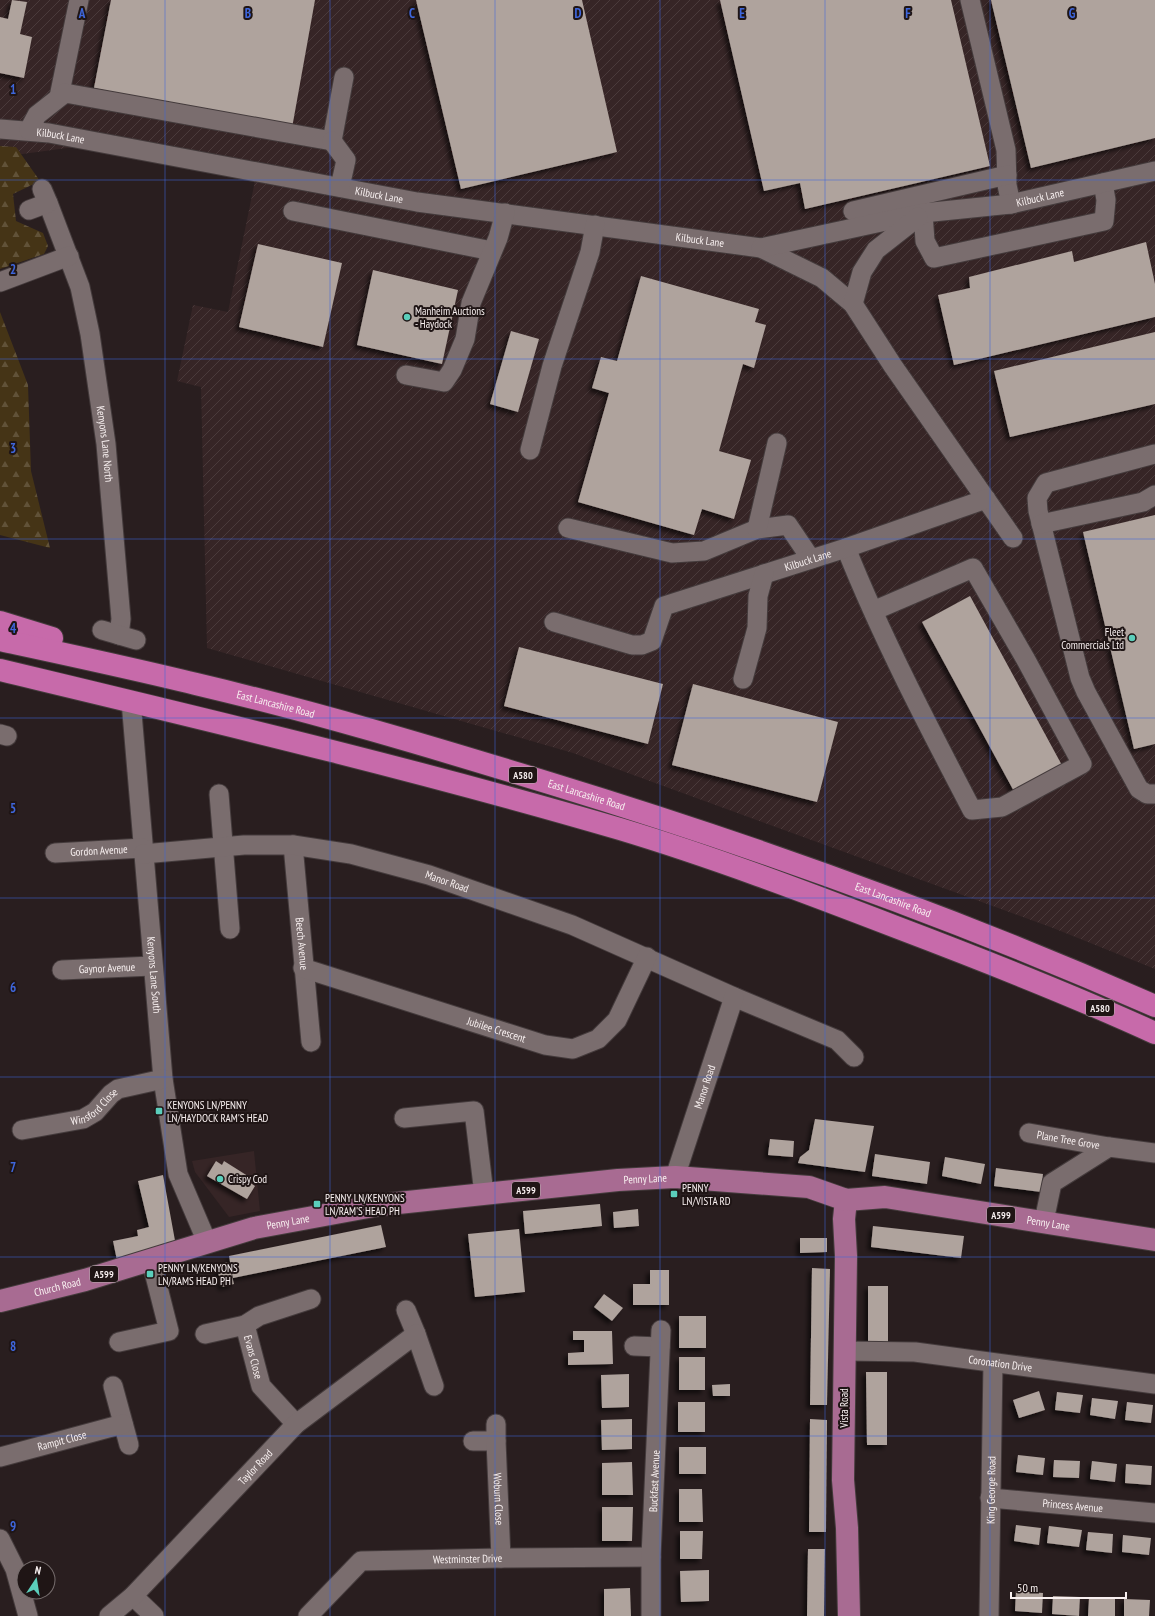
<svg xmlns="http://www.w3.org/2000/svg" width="1155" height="1616" viewBox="0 0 1155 1616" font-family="'PT Sans Narrow',sans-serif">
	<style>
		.built { fill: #362526 }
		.industrial { fill: url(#industrial-furrows) }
		.forest { fill: url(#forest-firs) }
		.building { fill: #afa39d; filter: url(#shadow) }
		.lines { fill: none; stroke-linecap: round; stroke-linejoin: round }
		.minor-casing { stroke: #443b3c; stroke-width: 21 }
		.major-casing { stroke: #443b3c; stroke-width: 24 }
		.highway-casing { stroke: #443b3c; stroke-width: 24 }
		.minor { stroke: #7a6d6e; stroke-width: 19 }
		.major { stroke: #a86b92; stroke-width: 22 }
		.highway { stroke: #c76aaa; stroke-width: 22 }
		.grid { fill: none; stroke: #3e66dc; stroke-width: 1; stroke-opacity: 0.55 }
		.poi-dot { fill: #5bcebb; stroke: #1f1515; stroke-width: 1.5 }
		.labels { text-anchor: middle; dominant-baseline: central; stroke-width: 4; stroke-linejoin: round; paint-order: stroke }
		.shield { fill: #1f1515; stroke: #b7aeae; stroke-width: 1 }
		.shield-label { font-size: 10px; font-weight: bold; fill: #f8f0f0 }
		.street-label { font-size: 11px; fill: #f8f0f0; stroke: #1f1515 }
		.poi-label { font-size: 11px; fill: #f8f0f0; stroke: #1f1515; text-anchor: start }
		.grid-label { font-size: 13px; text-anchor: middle; font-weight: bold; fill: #3e66dc; stroke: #1f1515; stroke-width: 4; stroke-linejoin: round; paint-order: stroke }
	</style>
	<defs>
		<pattern id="industrial-furrows" width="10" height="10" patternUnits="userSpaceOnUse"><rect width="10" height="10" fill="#362526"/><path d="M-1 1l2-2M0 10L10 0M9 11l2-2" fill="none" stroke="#4a3a3b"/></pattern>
		<pattern id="forest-firs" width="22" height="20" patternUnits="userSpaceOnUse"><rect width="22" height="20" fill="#453416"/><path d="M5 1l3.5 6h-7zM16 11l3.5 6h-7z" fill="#615238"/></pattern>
		<filter id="shadow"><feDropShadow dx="-3.5" dy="3.5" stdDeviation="2" flood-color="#0009"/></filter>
	</defs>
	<rect width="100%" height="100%" fill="#291e1f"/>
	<path class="built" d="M254 1151 260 1211 229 1217 195 1172 192 1161Z"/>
	<path class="industrial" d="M0 0H1155V969L1053 928 573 753 207 648 201 387 177 381 193 305 228 312 255 181 82 146 0 157Z"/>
	<g class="forest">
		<path d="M0 146 16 147 40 181 13 194 16 221 43 233 48 246 44 254 0 269Z"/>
		<path d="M0 312 28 385 31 471 50 548 0 535Z"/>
	</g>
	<g class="building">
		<path d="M12 0 27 2 20 34 32 37 24 78 0 73V17L8 19Z"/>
		<path d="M111 0H315L292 128 94 88Z"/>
		<path d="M416 0H582L617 152 461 189Z"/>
		<path d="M720 0H951L990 166 805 209 800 183 764 191Z"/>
		<path d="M991 0H1155V138L1031 168Z"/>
		<path d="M1146 242 1155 284V317L954 365 938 295 970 288 969 277 1072 251 1074 262Z"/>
		<path d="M258 244 342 263 323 347 239 327Z"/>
		<path d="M373 270 458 290 442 364 357 345Z"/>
		<path d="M641 276 759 309 755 322 766 325 754 368 743 364 719 451 751 460 734 519 702 509 694 535 578 502 609 393 592 388 601 357 617 361Z"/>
		<path d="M511 331 539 339 518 412 490 404Z"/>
		<path d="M1155 332V404L1010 437 994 371Z"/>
		<path d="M1155 515V744L1134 749 1083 532Z"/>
		<path d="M970 596 1064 769 1016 795 922 622Z"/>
		<path d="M519 647 663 684 648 744 504 706Z"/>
		<path d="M693 684 838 722 817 802 672 765Z"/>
		<path d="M815 1119 874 1126 865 1172 798 1163 800 1157 809 1150Z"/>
		<path d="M770 1139 794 1141 793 1157 768 1155Z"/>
		<path d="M875 1154 930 1162 927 1184 872 1176Z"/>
		<path d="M945 1157 985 1164 981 1184 942 1176Z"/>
		<path d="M216 1161 222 1165 224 1161 251 1178 249 1182 255 1186 247 1199 207 1176Z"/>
		<path d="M996 1168 1043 1174 1041 1192 994 1186Z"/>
		<path d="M163 1175 176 1246 118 1265 113 1241 138 1236 137 1230 149 1227 138 1181Z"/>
		<path d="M600 1204 602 1226 525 1234 523 1211Z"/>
		<path d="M638 1209 639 1226 614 1228 613 1212Z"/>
		<path d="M381 1225 386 1247 233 1278 229 1256Z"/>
		<path d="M873 1226 964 1236 961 1258 871 1247Z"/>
		<path d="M519 1229 525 1292 475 1297 468 1234Z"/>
		<path d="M800 1238H827V1252L800 1253Z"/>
		<path d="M228 1262 234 1284 222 1287 216 1265Z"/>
		<path d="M812 1268 830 1269 827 1405H810Z"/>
		<path d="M650 1270H669V1305H633V1284H650Z"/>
		<rect x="868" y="1286" width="20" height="59"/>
		<path d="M604 1294 623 1308 612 1321 594 1307Z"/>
		<rect x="679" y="1316" width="27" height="32"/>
		<path d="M573 1331H612L613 1364 568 1365V1353L584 1352V1340H573Z"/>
		<rect x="679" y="1357" width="26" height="33"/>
		<path d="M866 1372H887V1445H867Z"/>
		<path d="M629 1374V1407L602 1408 601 1375Z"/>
		<path d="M730 1384V1396H713L712 1385Z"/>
		<path d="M1039 1391 1045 1410 1019 1418 1013 1400Z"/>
		<path d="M1057 1392 1083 1395 1080 1413 1055 1410Z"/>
		<path d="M1092 1398 1118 1401 1115 1419 1090 1415Z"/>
		<rect x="678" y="1402" width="27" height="30"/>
		<path d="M1127 1402 1153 1405 1151 1423 1125 1420Z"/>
		<path d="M632 1419V1449L602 1450 601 1420Z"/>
		<path d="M810 1419 827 1420 826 1532H809Z"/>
		<rect x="679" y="1447" width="27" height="27"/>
		<path d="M1018 1455 1045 1458 1043 1475 1016 1472Z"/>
		<path d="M1054 1460 1080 1461 1079 1478 1053 1477Z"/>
		<path d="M1092 1461 1117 1464 1115 1482 1090 1479Z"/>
		<path d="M632 1462 633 1495H602V1463Z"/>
		<path d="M1126 1464 1152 1466 1151 1485 1125 1483Z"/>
		<path d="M679 1489H702L703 1522H679Z"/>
		<path d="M602 1507H633L632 1541H602Z"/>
		<path d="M1016 1525 1041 1528 1039 1545 1014 1541Z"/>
		<path d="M1049 1526 1082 1530 1079 1547 1047 1543Z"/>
		<path d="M680 1531H703L702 1559H680Z"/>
		<path d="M1088 1532 1113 1534 1112 1553 1086 1550Z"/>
		<path d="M1123 1535 1151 1538 1149 1555 1122 1552Z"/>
		<path d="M808 1549H825L824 1616H807Z"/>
		<path d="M709 1570V1601L681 1602 680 1571Z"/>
		<path d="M630 1588 631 1616H604V1589Z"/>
		<path d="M1016 1591 1043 1593 1042 1613 1015 1611Z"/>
		<path d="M1053 1596 1080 1597 1079 1616 1052 1614Z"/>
		<path d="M1089 1598 1115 1599V1616H1088Z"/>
		<path d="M1124 1599 1150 1600 1149 1616H1124Z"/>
	</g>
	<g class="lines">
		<defs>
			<g id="minor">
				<path d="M970 0 1006 150 1007 185 1011 204"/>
				<path d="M59 97 79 0"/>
				<path id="s1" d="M0 129 49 133 417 202 761 248 822 278 853 304 893 366 1013 538"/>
				<path d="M29 130 37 115 65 93 332 141 344 77"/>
				<path d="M332 141 346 160 340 187"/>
				<path id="s2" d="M48 203 80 287 90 334 106 444 121 619 119 635"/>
				<path d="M29 210 48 203 42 189"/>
				<path d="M293 211 492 251"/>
				<path d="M853 211 1007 175"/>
				<path d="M923 213 925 241 934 258 1104 221 1106 200 1103 183"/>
				<path id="s3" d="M761 248 923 213 1011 204 1155 171"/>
				<path d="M0 282 69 256"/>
				<path d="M853 304 862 272 876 250 918 217"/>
				<path d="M406 375 444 382 452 370 465 339 471 303 498 238 505 213"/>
				<path d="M530 450 552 366 590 252 595 225"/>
				<path d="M1155 454 1046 483 1037 498 1038 511 1080 678 1086 692 1139 789 1147 794H1155"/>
				<path d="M1041 524 1143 502 1155 495"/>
				<path d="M568 528 672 553 704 551 757 529 788 525 811 559"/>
				<path d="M757 529 777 443"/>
				<path d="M846 548C882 638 927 724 972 810L1002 807 1082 764 1026 660 973 568 873 611"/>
				<path id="s4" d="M554 622 632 645H642L652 641 664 606 846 548 986 499"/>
				<path d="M102 630 136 640"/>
				<path d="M743 679 757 628 758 596 764 574"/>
				<path id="s5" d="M131 701 163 1079 178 1174 207 1242"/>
				<path d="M0 734 7 736"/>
				<path d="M219 794 230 929"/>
				<path id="s6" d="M293 845 311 1042"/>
				<path id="s7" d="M55 853 143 848"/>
				<path id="s8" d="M143 854 244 845H293L351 854 429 875 572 925 734 997 837 1040 854 1057"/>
				<path id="s9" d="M303 968 545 1045 573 1049 598 1039 617 1020 647 957"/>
				<path id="s10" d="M62 970 152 966"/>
				<path d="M404 1118 474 1111 484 1194"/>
				<path id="s11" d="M22 1130 83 1119 95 1112 111 1094 118 1089 163 1079"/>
				<path id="s12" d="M1029 1133 1109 1147 1052 1183 1044 1221"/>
				<path d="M1109 1147 1155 1153"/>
				<path id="s13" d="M675 1177 734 997"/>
				<path d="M406 1310 416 1334"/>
				<path id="s14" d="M245 1325 261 1386 296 1424"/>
				<path d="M205 1334 245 1325 259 1316 311 1299"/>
				<path d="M119 1342 169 1331 151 1260"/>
				<path d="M634 1346 660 1347"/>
				<path id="s15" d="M844 1351 915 1352 1155 1384"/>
				<path d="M113 1386 129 1445"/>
				<path d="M473 1441H496V1424"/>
				<path id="s16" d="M496 1441 501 1558"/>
				<path id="s17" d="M0 1457 123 1424"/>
				<path id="s18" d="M990 1498 1155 1513"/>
				<path d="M0 1539 15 1569 28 1616"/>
				<path d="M133 1596 154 1616"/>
				<path id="s19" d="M109 1616 133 1596 296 1424 416 1334 434 1386"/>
				<path id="s20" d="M308 1616 361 1561 501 1558 651 1557"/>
				<path id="s21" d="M651 1616V1557L661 1330"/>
				<path id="s22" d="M989 1616 993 1363"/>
			</g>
			<g id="major">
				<path d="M846 1200 844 1219 846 1256 843 1480 847 1528 849 1616"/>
				<path id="s23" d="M0 1301 85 1280 254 1228 379 1205 618 1180 675 1177 809 1187 846 1200 885 1197 1155 1240"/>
			</g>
			<g id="highway">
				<path d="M0 622 52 638"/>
				<path id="s24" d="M0 640C65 654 131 668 196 684 315 712 432 747 549 783 755 846 958 919 1155 1006"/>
				<path d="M0 670C208 720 415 769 620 829 713 857 805 892 896 927 983 960 1070 994 1155 1033"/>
			</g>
		</defs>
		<use href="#minor" class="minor-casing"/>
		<use href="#major" class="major-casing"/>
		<use href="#highway" class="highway-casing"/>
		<use href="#minor" class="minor"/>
		<use href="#major" class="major"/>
		<use href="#highway" class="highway"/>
	</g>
	<path class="grid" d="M165 0V1616M330 0V1616M495 0V1616M660 0V1616M825 0V1616M990 0V1616M0 180H1155M0 359H1155M0 539H1155M0 718H1155M0 898H1155M0 1077H1155M0 1257H1155M0 1436H1155"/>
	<g class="poi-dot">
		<circle cx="407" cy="317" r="4"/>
		<circle cx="1132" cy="638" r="4"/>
		<rect x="155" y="1107" width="8" height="8" rx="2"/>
		<circle cx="220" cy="1179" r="4"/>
		<rect x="670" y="1190" width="8" height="8" rx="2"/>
		<rect x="313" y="1200" width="8" height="8" rx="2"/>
		<rect x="146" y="1270" width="8" height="8" rx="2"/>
	</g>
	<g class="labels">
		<g class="shield">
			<rect x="509" y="767" width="28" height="16" rx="3"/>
			<rect x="1086" y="1000" width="28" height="16" rx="3"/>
			<rect x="512" y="1182" width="28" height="16" rx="3"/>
			<rect x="987" y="1207" width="28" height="16" rx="3"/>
			<rect x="90" y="1266" width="28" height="16" rx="3"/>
		</g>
		<g class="shield-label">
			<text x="523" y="775">A580</text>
			<text x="1100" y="1008">A580</text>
			<text x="526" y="1190">A599</text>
			<text x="1001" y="1215">A599</text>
			<text x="104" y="1274">A599</text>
		</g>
		<g class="street-label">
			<text stroke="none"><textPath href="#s1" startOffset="61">Kilbuck Lane</textPath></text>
			<text stroke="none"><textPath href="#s1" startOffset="385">Kilbuck Lane</textPath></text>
			<text stroke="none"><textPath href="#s3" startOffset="284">Kilbuck Lane</textPath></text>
			<text stroke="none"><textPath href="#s1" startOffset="709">Kilbuck Lane</textPath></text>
			<text stroke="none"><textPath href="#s2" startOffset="249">Kenyons Lane North</textPath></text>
			<text stroke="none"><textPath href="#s4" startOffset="290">Kilbuck Lane</textPath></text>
			<text stroke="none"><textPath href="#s24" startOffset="283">East Lancashire Road</textPath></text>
			<text stroke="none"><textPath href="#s24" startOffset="607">East Lancashire Road</textPath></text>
			<text stroke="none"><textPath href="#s7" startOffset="44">Gordon Avenue</textPath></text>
			<text stroke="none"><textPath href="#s8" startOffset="309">Manor Road</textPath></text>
			<text stroke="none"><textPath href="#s24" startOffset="931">East Lancashire Road</textPath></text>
			<text stroke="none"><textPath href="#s6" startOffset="99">Beech Avenue</textPath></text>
			<text stroke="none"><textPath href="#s10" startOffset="45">Gaynor Avenue</textPath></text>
			<text stroke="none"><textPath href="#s5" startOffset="275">Kenyons Lane South</textPath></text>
			<text stroke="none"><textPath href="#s9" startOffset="203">Jubilee Crescent</textPath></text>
			<text stroke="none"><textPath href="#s13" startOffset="95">Manor Road</textPath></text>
			<text stroke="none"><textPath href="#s11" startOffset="78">Winsford Close</textPath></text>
			<text stroke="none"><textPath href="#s12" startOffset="40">Plane Tree Grove</textPath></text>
			<text stroke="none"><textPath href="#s23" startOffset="659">Penny Lane</textPath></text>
			<text stroke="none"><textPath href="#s23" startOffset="299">Penny Lane</textPath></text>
			<text stroke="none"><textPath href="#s23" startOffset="1067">Penny Lane</textPath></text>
			<text stroke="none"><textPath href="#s23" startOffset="59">Church Road</textPath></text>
			<text stroke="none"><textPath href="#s14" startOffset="33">Evans Close</textPath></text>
			<text stroke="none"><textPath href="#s15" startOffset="157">Coronation Drive</textPath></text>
			<text transform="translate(844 1408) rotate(-90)">Vista Road</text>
			<text stroke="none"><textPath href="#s17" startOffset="64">Rampit Close</textPath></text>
			<text stroke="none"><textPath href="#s19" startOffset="209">Taylor Road</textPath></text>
			<text stroke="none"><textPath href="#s21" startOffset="135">Buckfast Avenue</textPath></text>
			<text stroke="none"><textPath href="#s22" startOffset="126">King George Road</textPath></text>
			<text stroke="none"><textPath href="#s16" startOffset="58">Woburn Close</textPath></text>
			<text stroke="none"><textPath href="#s18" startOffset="83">Princess Avenue</textPath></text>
			<text stroke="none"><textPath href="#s20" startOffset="183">Westminster Drive</textPath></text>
		</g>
		<g class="poi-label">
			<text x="415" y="311">Manheim Auctions<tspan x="415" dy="13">- Haydock</tspan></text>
			<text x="1124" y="632" text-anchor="end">Fleet<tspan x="1124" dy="13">Commercials Ltd</tspan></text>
			<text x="167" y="1105">KENYONS LN/PENNY<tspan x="167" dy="13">LN/HAYDOCK RAM'S HEAD</tspan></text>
			<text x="228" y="1179">Crispy Cod</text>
			<text x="682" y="1188">PENNY<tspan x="682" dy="13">LN/VISTA RD</tspan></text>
			<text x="325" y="1198">PENNY LN/KENYONS<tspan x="325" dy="13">LN/RAM'S HEAD PH</tspan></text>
			<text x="158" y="1268">PENNY LN/KENYONS<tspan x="158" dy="13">LN/RAMS HEAD PH</tspan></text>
		</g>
	</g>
	<g class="grid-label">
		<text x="82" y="18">A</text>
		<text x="248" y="18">B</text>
		<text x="412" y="18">C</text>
		<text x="578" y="18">D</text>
		<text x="742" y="18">E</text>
		<text x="908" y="18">F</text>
		<text x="1072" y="18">G</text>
		<text x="13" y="94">1</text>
		<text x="13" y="274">2</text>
		<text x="13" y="453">3</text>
		<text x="13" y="633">4</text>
		<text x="13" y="813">5</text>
		<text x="13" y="992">6</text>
		<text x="13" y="1172">7</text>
		<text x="13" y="1351">8</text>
		<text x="13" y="1531">9</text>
	</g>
	<g transform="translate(36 1580) rotate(12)"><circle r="19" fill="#1f1515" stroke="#766d6d"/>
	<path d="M0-3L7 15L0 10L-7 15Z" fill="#5bcebb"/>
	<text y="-6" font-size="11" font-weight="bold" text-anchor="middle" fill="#f8f0f0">N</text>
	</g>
	<path d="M1011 1592v6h115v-6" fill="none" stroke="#f8f0f0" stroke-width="2"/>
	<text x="1017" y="1592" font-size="12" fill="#f8f0f0" stroke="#1f1515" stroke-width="3" paint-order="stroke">50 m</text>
</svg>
